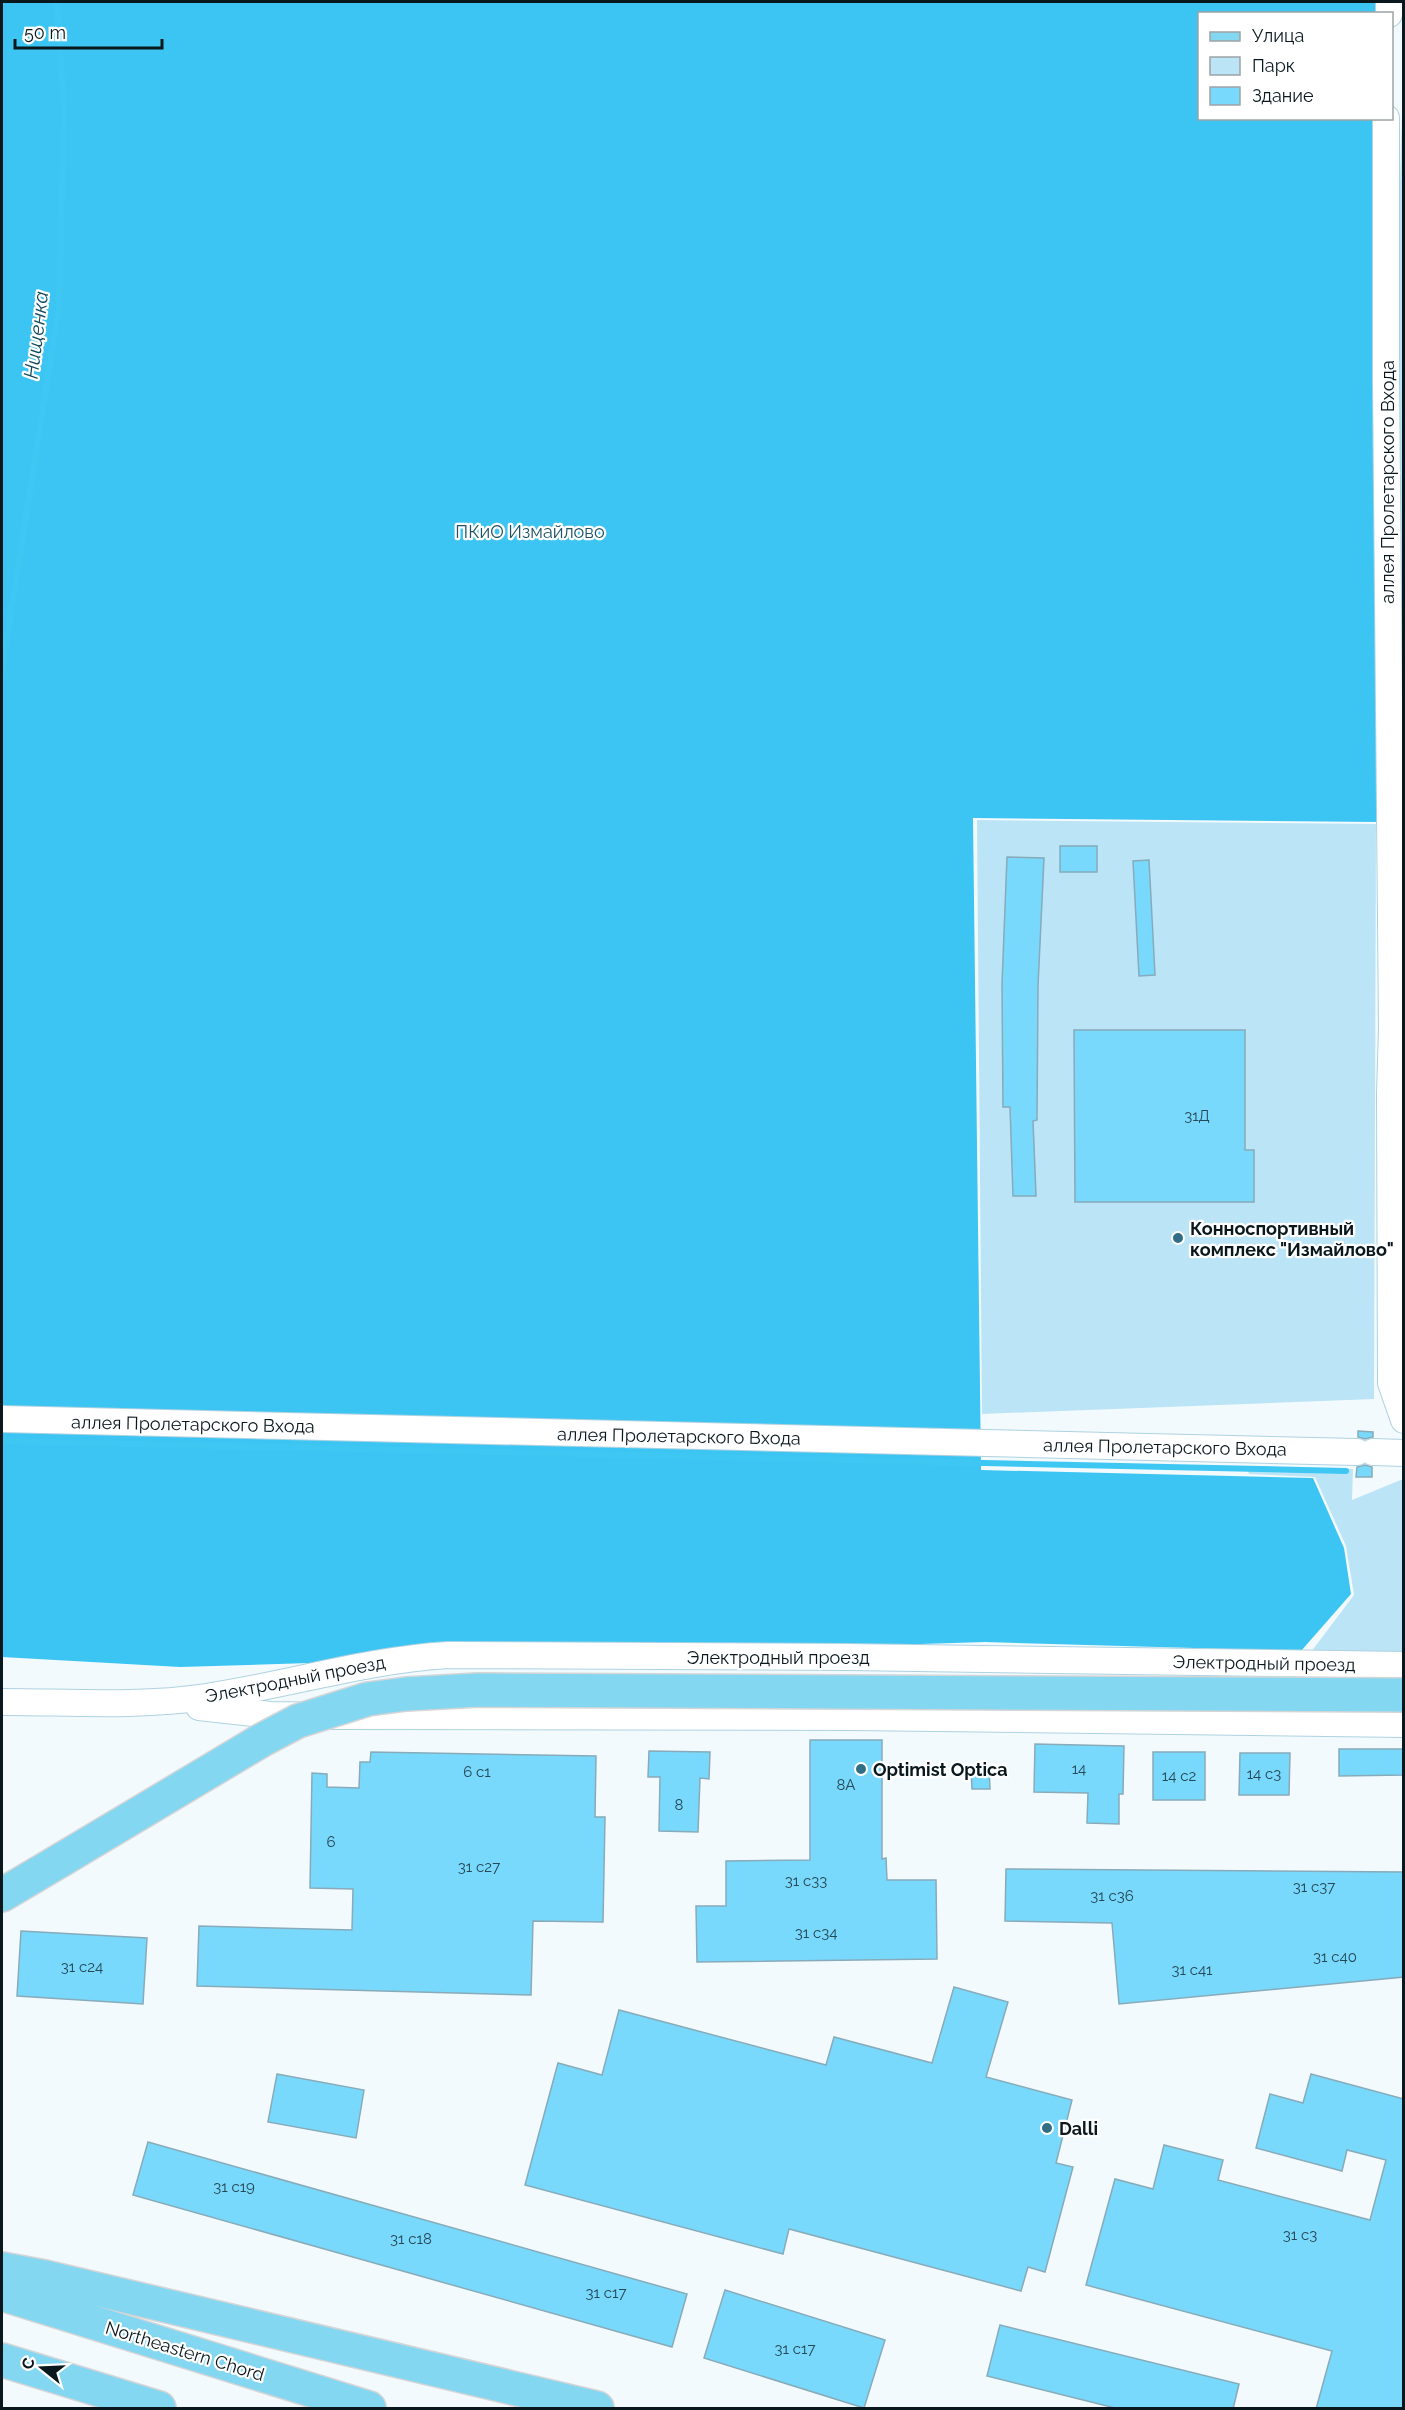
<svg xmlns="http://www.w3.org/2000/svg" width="1405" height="2410" viewBox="0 0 1405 2410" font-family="Raleway,sans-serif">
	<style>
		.green { fill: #bbe4f6 }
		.forest { fill: #3cc5f2 }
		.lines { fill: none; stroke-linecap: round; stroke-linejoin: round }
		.stream { stroke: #3fc7f4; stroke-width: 6 }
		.building { fill: #79d9fd; stroke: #87abb9; stroke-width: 1.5 }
		.minor-casing { stroke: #aed2e1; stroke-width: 28 }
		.major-casing { stroke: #d3d5d6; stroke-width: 36 }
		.minor { stroke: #fff; stroke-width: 26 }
		.major { stroke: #83d7f1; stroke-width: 33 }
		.major-bridge-casing { stroke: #d3d5d6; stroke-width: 36; stroke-linecap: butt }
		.major-bridge { stroke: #83d7f1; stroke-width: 33 }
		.poi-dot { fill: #316e85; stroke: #fff; stroke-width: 2 }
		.labels { text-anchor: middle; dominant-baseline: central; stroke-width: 4.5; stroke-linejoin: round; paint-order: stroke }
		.number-label { font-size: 15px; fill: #264855 }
		.street-label { font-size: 18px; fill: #0a181d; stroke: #fff }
		.park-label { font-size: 18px; fill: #1e5466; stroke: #fff }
		.poi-label { font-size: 18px; font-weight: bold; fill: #0a181d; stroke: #fff; text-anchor: start }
		.water-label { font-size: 20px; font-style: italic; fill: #0f485b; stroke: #fff }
	</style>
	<rect width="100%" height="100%" fill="#f3fafd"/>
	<g class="green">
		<path d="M1403 78V1078L1395 358Z"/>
		<path d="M977 820 1376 824 1374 1399 982 1414Z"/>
		<path d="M1246 1466 1353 1469 1352 1500 1403 1479V1658L1308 1656 1354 1595 1346 1546 1315 1477 1249 1474Z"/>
	</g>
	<path class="forest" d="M2 2H1385L1384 13 1200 14V118L1382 119 1377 387V822L973 818 981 1470 1313 1478 1344 1548 1351 1594 1301 1651 985 1642 180 1667 2 1657Z"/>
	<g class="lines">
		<g class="stream">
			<path d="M2 670 59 306 64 111 57 2"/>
			<path d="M2 1441 1346 1471"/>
		</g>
	</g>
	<g class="building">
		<rect x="1060" y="846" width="37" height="26"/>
		<path d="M1007 857 1044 858 1038 986 1037 1120 1033 1121 1036 1196H1013L1010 1107H1003L1002 984Z"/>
		<path d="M1149 860 1155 975 1139 976 1133 861Z"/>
		<path d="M1074 1030H1245V1150H1254V1202H1075Z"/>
		<path d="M1358 1431 1373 1432V1437L1365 1439 1358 1437Z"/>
		<path d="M1365 1465 1372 1467V1477H1356L1357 1467Z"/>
		<path d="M810 1740H882V1859L886 1858 887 1880H936L937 1959 697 1962 696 1906H726V1861L810 1860Z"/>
		<path d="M1035 1744 1124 1746 1123 1794H1119V1824L1087 1823 1088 1793 1034 1792Z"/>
		<path d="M1339 1749H1404V1775L1339 1776Z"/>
		<path d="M649 1751 710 1752 709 1779 700 1778 698 1832 659 1831 660 1777H648Z"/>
		<path d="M371 1752 596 1756 595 1817H605L603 1922 533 1921 531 1995 197 1986 199 1926 352 1930 353 1889 310 1888 312 1773 327 1774V1787L359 1788 360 1762H370Z"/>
		<rect x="1153" y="1752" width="52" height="48"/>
		<path d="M1240 1753H1290L1289 1795H1239Z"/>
		<path d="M971 1767H989L990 1789H972Z"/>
		<path d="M1006 1869 1404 1872V1977L1119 2004 1112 1923 1005 1921Z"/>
		<path d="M21 1931 147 1938 143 2004 17 1996Z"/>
		<path d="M954 1987 1008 2002 986 2077 1072 2100 1056 2163 1073 2167 1045 2272 1028 2267 1021 2291 789 2229 783 2254 525 2185 558 2063 602 2075 619 2010 826 2065 834 2037 932 2063Z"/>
		<path d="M277 2074 364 2090 356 2138 268 2122Z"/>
		<path d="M1311 2074 1404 2099V2409H1316L1332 2351 1086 2285 1115 2179 1153 2189 1164 2145 1223 2160 1218 2180 1370 2220 1386 2160 1347 2150 1342 2171 1256 2148 1270 2094 1303 2103Z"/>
		<path d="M148 2142 687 2294 672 2347 133 2195Z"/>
		<path d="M725 2290 885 2340 864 2408 704 2358Z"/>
		<path d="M1000 2325 1239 2384 1233 2409H1119L987 2376Z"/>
	</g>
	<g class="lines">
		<defs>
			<g id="minor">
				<path d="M1389 14V2"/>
				<path d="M1386 118V383L1392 1029 1390 1094 1391 1383 1404 1420"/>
				<path d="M2 1419 1357 1452"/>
				<path d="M1373 1452 1404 1453"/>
				<path d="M2 1702C69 1702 139 1707 206 1697 287 1685 366 1660 448 1655L848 1657 1404 1665"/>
				<path d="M199 1707 270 1715 341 1716 852 1717 1404 1724"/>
			</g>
			<g id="major">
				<path d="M2 1895 61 1860"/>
				<path d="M2 2269 45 2277 597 2408"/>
				<path d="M2 2294 369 2408"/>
				<path d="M2 2360 159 2408"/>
			</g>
		</defs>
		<use href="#minor" class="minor-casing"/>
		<use href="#major" class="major-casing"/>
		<use href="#minor" class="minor"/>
		<use href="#major" class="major"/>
		<defs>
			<path id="major-bridge" d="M61 1860 262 1740 298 1721 368 1699 406 1694 478 1690 1404 1695"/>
		</defs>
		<use href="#major-bridge" class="major-bridge-casing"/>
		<use href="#major-bridge" class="major-bridge"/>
	</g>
	<g class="poi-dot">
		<circle cx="1178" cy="1238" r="6"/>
		<circle cx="861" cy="1769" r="6"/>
		<circle cx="1047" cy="2128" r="6"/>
	</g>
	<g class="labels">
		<g class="number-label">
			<text x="1197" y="1116">31Д</text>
			<text x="1079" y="1769">14</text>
			<text x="477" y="1772">6 с1</text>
			<text x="1264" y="1774">14 с3</text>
			<text x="1179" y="1776">14 с2</text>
			<text x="846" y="1785">8А</text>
			<text x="679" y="1805">8</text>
			<text x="331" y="1842">6</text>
			<text x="479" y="1867">31 с27</text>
			<text x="806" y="1881">31 с33</text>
			<text x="1314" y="1887">31 с37</text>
			<text x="1112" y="1896">31 с36</text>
			<text x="816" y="1933">31 с34</text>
			<text x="1335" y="1957">31 с40</text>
			<text x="82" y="1967">31 с24</text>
			<text x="1192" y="1970">31 с41</text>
			<text x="234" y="2187">31 с19</text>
			<text x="1300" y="2235">31 с3</text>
			<text x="411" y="2239">31 с18</text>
			<text x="606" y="2293">31 с17</text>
			<text x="795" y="2349">31 с17</text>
		</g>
		<g class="street-label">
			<text transform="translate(1387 482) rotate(-90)">аллея Пролетарского Входа</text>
			<text transform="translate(193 1424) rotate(1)">аллея Пролетарского Входа</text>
			<text transform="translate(679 1436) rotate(1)">аллея Пролетарского Входа</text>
			<text transform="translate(1165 1447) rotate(1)">аллея Пролетарского Входа</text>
			<text x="778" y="1657">Электродный проезд</text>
			<text transform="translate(1264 1663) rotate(1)">Электродный проезд</text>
			<text transform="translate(295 1679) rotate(-11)">Электродный проезд</text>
			<text transform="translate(185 2351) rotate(17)">Northeastern Chord</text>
		</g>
		<g class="park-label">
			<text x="530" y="531">ПКиО Измайлово</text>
		</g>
		<g class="poi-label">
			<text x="1190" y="1228">Конноспортивный<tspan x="1190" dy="21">комплекс "Измайлово"</tspan></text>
			<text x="873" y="1769">Optimist Optica</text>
			<text x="1059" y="2128">Dalli</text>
		</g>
		<g class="water-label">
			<text transform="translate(36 335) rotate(-83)">Нищенка</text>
		</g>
	</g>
	<rect width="1405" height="2410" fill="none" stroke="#0a181d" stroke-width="6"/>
	<rect x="1198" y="12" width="195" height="108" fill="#ffffff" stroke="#9da3a5" stroke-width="1.5"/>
	<rect x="1210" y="32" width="30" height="9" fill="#83d7f1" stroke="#9da3a5" stroke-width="1.5"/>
	<text x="1252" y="42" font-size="18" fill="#0a181d">Улица</text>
	<rect x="1210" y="57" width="30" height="18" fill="#bbe4f6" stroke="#9da3a5" stroke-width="1.5"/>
	<text x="1252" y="72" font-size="18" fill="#0a181d">Парк</text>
	<rect x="1210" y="87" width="30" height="18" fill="#79d9fd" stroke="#9da3a5" stroke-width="1.5"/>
	<text x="1252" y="102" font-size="18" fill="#0a181d">Здание</text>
	<g transform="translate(42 2368) rotate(288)" stroke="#ffffff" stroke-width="4.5" paint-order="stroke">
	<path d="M0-4.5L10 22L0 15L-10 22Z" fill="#0a181d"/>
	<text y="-9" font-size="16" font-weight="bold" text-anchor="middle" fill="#0a181d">С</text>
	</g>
	<path d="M15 39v9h147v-9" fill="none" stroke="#0a181d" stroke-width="3"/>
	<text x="24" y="39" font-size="18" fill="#0a181d" stroke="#ffffff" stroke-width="4.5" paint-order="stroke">50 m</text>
</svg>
